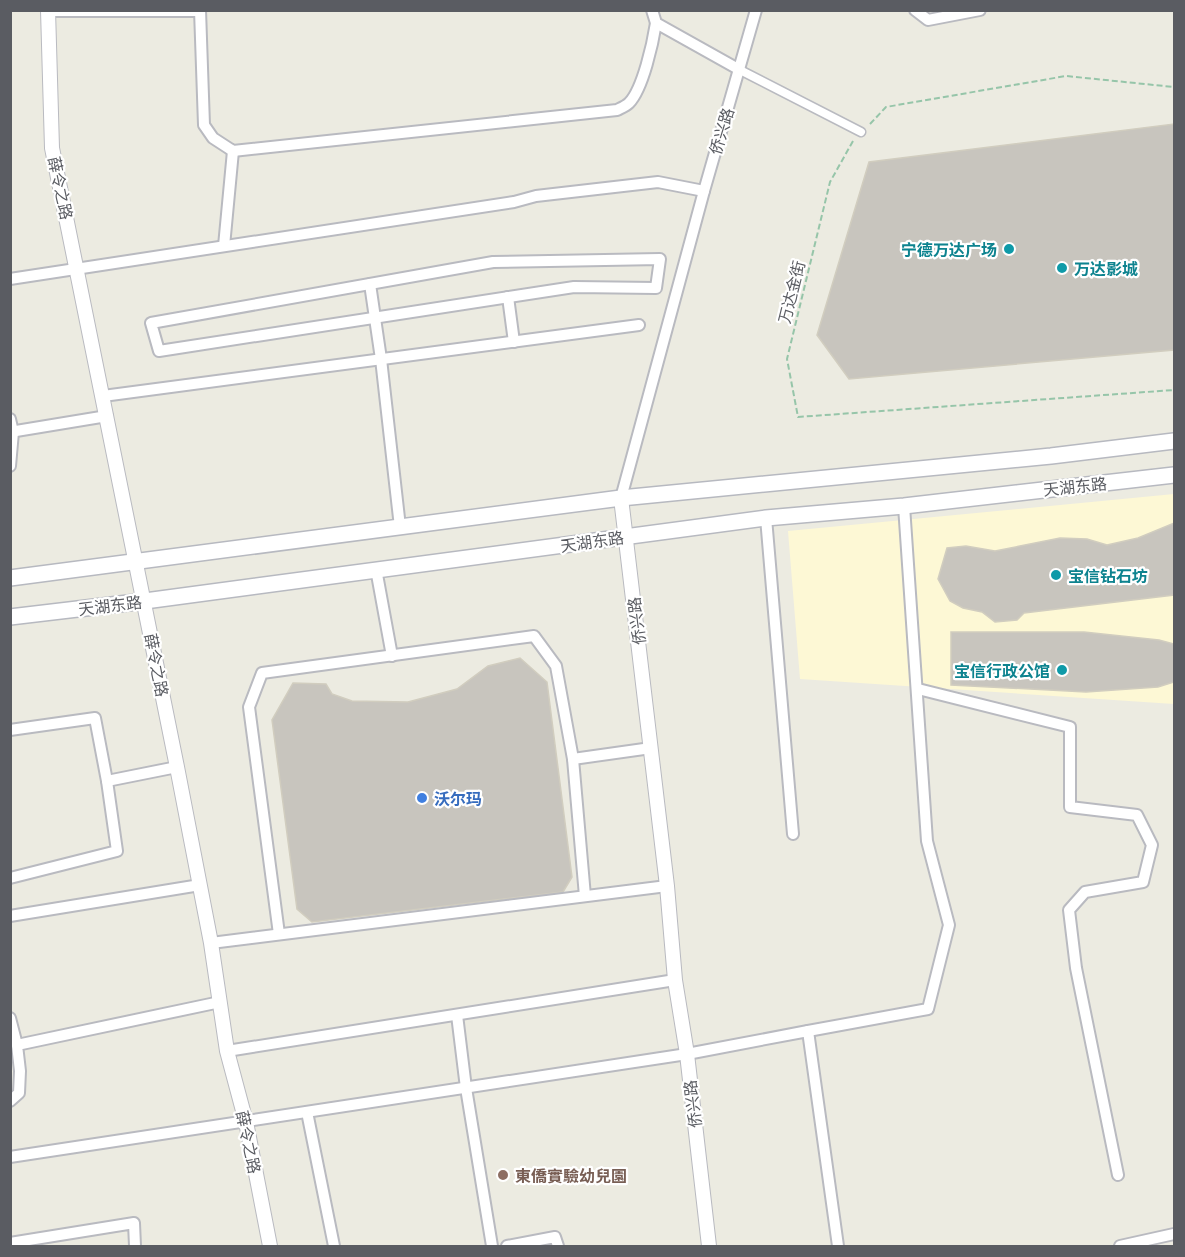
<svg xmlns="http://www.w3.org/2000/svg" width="1185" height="1257" viewBox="0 0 1185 1257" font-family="Commissioner,'Noto Sans SC',sans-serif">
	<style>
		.commercial { fill: #fdf8d5 }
		.building { fill: #c8c5be; stroke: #d1cdbf; stroke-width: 1.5 }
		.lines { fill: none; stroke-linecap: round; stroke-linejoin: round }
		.pedestrian-casing { stroke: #b9bac0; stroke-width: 11 }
		.minor-casing { stroke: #b9bac0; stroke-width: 14 }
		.tertiary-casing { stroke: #b9bac0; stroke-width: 16 }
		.secondary-casing { stroke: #b7b9c0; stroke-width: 18 }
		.path { stroke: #96c5a9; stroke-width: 2; stroke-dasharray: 6 3; stroke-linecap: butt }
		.pedestrian { stroke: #fff; stroke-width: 8 }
		.minor { stroke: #fff; stroke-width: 10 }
		.tertiary { stroke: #fff; stroke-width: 14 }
		.secondary { stroke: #fff; stroke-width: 15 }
		.culture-dot { fill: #0f9aa8; stroke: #fff; stroke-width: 2 }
		.shop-dot { fill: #3f7fe0; stroke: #fff; stroke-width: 2 }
		.education-dot { fill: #8d6e63; stroke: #fff; stroke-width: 2 }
		.labels { text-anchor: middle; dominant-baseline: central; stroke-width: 4.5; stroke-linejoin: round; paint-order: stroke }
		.street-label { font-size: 16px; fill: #5a5c62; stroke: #fff }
		.culture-label { font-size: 16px; font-weight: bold; fill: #0d838f; stroke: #fff; text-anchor: end }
		.shop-label { font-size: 16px; font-weight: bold; fill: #366cbe; stroke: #fff; text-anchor: start }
		.education-label { font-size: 16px; font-weight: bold; fill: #785e54; stroke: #fff; text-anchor: start }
	</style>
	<rect width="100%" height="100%" fill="#ecebe1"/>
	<path class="commercial" d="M1174 494V704L800 679 788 531Z"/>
	<g class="building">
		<path d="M1174 124V350L849 379 817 335 869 162Z"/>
		<path d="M1174 523V595L1024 613 1017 620 995 622 982 612 963 608 950 601 938 579 947 548 966 546 995 551 1060 538 1087 539 1107 545 1138 538Z"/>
		<path d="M951 632H1084L1159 640 1174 644V682L1158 687 1086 692 951 685Z"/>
		<path d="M520 658 547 682 572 877 563 892 312 922 297 909 272 720 293 683 326 684 332 694 352 701 408 702 457 689 488 666Z"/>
	</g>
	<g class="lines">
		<defs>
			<path id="pedestrian" d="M740 70 861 132"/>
			<g id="minor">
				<path d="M200 10 204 125 213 138 233 151 617 110C621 108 626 106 629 103 643 89 653 42 656 23"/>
				<path d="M652 10 656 23 740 70"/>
				<path d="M915 10 928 20 980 10"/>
				<path d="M48 11H200"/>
				<path d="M224 246 233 151"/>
				<path d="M660 259 656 288 574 287 159 351 151 323 493 262Z"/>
				<path d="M10 279 514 202 536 196 658 182 704 191"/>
				<path d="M370 284 381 359 400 527"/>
				<path d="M508 297 514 342"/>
				<path d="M103 396 639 325"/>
				<path d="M10 419 13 432 10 466"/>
				<path d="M10 432 107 416"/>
				<path d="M621 498 704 191 756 10"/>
				<path d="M766 518 793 834"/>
				<path d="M376 569 392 656"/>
				<path d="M918 689 1070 727V807L1137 815 1152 845 1143 882 1085 892 1069 910 1076 968 1118 1175"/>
				<path d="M10 730 95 718 107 781 117 851 10 878"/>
				<path d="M573 759 585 896"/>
				<path d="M107 781 177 767"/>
				<path d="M10 916 200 885"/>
				<path d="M279 934 249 707 262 673 534 636 556 666 573 759 651 748"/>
				<path d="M211 943 667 886"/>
				<path d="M457 1015 466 1088 492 1246"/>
				<path d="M10 1018 17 1045"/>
				<path d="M808 1031 928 1009 949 925 927 841 904 506"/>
				<path d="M227 1051 675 980"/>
				<path d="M10 1101 19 1093 20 1071 17 1045 220 1002"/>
				<path d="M307 1112 334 1246"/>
				<path d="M10 1157 687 1054 808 1031 838 1246"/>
				<path d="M10 1243 134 1223 135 1246"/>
				<path d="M507 1246 555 1237 558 1246"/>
				<path d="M1120 1246 1174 1234"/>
			</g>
			<g id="tertiary">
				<path d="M48 10 52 148 177 767 211 943 227 1051 246 1122 270 1246"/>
				<path d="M621 498 667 886 675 980 687 1054 709 1246"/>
			</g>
			<g id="secondary">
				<path d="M10 578 621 498 1051 456 1174 441"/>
				<path d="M10 617 145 601 766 518 904 506 1174 475"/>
			</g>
		</defs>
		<use href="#pedestrian" class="pedestrian-casing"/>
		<use href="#minor" class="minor-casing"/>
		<use href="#tertiary" class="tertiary-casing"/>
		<use href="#secondary" class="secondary-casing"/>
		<g class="path">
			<path d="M870 124 886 107 1066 76 1174 87"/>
			<path d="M853 141 830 182 787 359 798 417 1174 390"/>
		</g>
		<use href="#pedestrian" class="pedestrian"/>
		<use href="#minor" class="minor"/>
		<use href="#tertiary" class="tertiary"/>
		<use href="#secondary" class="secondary"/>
	</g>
	<g class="culture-dot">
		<circle cx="1009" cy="249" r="6"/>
		<circle cx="1062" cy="268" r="6"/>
		<circle cx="1056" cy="575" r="6"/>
		<circle cx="1062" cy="670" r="6"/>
	</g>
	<circle class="shop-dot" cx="422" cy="798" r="6"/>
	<circle class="education-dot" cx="503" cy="1175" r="6"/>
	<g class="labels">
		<g class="street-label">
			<text transform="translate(721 131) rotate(-73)">侨兴路</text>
			<text transform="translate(61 188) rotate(78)">薛令之路</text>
			<text transform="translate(791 292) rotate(-76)">万达金街</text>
			<text transform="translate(1075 486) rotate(-6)">天湖东路</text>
			<text transform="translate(592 541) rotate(-8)">天湖东路</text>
			<text transform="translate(110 605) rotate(-7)">天湖东路</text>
			<text transform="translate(636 621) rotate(-97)">侨兴路</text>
			<text transform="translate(157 665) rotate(79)">薛令之路</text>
			<text transform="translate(692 1104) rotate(-97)">侨兴路</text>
			<text transform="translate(249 1142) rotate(78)">薛令之路</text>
		</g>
		<g class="culture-label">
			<text x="997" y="249">宁德万达广场</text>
			<text x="1074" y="268" text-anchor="start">万达影城</text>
			<text x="1068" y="575" text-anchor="start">宝信钻石坊</text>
			<text x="1050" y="670">宝信行政公馆</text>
		</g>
		<g class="shop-label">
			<text x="434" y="798">沃尔玛</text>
		</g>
		<g class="education-label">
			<text x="515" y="1175">東僑實驗幼兒園</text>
		</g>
	</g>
	<rect width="1185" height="1257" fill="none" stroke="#5a5c62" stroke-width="24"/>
</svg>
